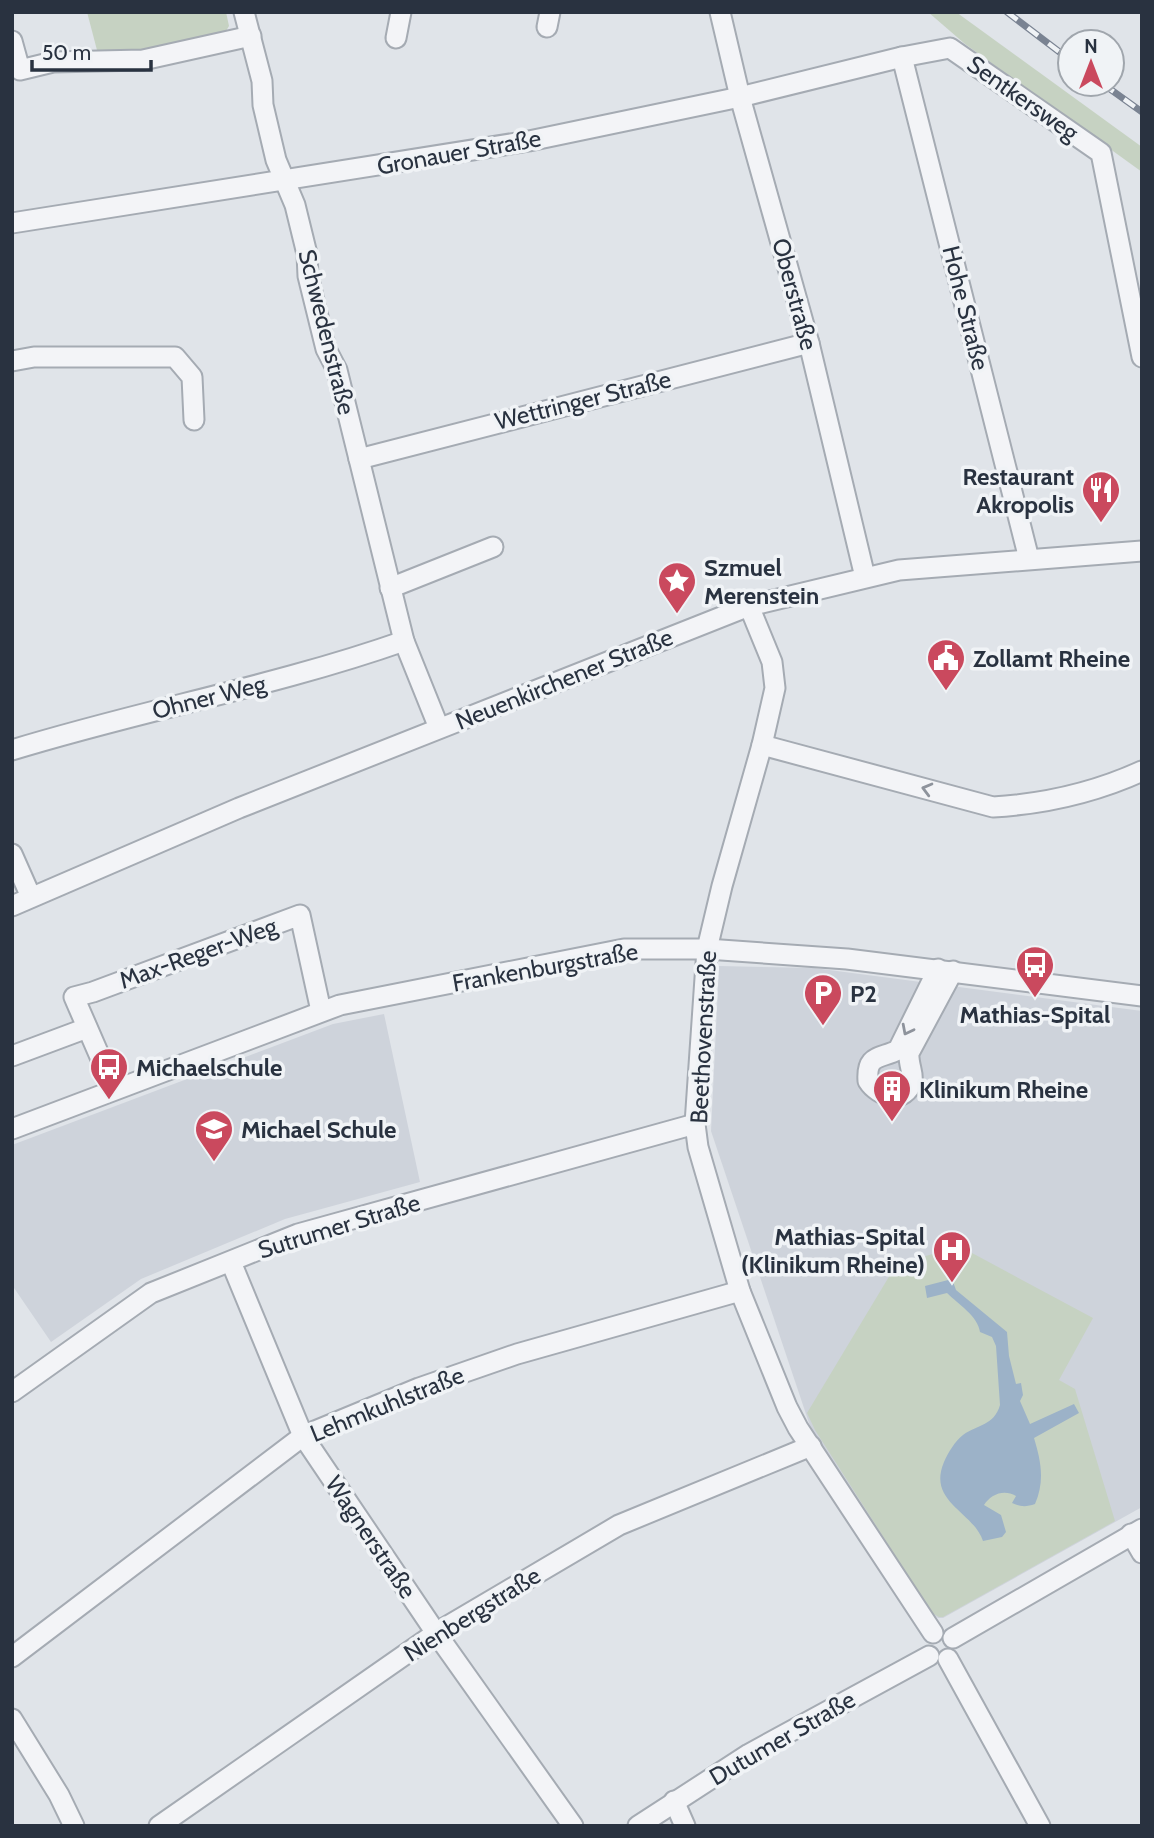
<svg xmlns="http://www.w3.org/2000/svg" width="1154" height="1838" viewBox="0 0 1154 1838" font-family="Cabin,sans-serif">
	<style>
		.built { fill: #ced3db }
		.green { fill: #c6d2c2 }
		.water { fill: #9cb2c8 }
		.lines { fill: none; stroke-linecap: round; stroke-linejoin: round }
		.minor-casing { stroke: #a5abb3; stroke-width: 23 }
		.minor { stroke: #f3f4f7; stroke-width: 19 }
		.rail-casing { stroke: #7a8392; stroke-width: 7 }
		.rail { stroke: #f0f3f6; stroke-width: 4.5; stroke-dasharray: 13; stroke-linecap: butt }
		.oneway { stroke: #8e939c }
		.labels { text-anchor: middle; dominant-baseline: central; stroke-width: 7; stroke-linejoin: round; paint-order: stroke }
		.street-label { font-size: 24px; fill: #293240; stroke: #f0f3f6 }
		.poi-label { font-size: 24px; font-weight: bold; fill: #293240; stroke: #f0f3f6; text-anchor: start }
	</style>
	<rect width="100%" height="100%" fill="#e0e4e9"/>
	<g class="built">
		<path d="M719 966 814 968 1142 1011V1507L943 1618H938L932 1613 811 1429 711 1131Z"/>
		<path d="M384 1014 420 1182 285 1219 141 1279 51 1342 12 1285V1145L333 1024Z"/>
	</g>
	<g class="green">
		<path d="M87 12H226L229 26 226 31 219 35 162 49 98 54Z"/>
		<path d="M928 12H956L1142 147V172L965 44Z"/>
		<path d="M959 1246 1093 1318 1059 1380 1075 1389 1115 1521 943 1617H939L932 1613 815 1430 807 1413 896 1265Z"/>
	</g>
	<path class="water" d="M952 1279 956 1290 1007 1332 1009 1356 1016 1384 1021 1383 1023 1395 1020 1401 1030 1424 1074 1404 1079 1413 1034 1438C1041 1461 1045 1481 1035 1504 1026 1507 1021 1507 1012 1503L1016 1496C1004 1489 991 1494 984 1505L1001 1515 1006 1532 1002 1537 983 1541C973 1511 927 1502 944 1462 948 1453 955 1441 963 1435 978 1424 994 1426 1000 1405L996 1346 992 1337 980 1332C978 1316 958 1304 947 1293L927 1298 925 1286Z"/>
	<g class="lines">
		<defs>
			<g id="minor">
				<path d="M244 12 262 81 263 105 276 160 295 205 307 254 308 276 326 349 337 370 404 641 439 728"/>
				<path d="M720 12 740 97 809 343 865 577"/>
				<path d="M547 27 550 12"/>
				<path d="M396 38 401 12"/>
				<path d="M12 41 20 70 53 62 143 60 251 36"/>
				<path d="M902 57 1029 559"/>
				<path d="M12 223 529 141 740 97 902 57 950 48 1101 153 1142 357"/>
				<path d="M12 361 34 357H175L192 377 194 420"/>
				<path d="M359 459 809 343"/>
				<path d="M390 588 493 547"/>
				<path d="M749 606 772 662 775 688 762 745 722 886 707 949 695 1124 698 1147 740 1291 787 1407 798 1428 933 1633"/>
				<path d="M762 745 993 807C1043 804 1096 792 1142 771"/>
				<path d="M12 750C142 710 276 686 404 641"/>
				<path d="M12 854 31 897"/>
				<path d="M12 906 239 808 749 606 899 570 1142 551"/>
				<path d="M938 969 898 1050C880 1059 866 1054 868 1081 878 1097 906 1105 912 1081 914 1074 908 1064 909 1053L953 971"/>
				<path d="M12 1056 87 1028"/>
				<path d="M114 1089 74 997 93 992 300 915 321 1011"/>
				<path d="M12 1129 340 1005 624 949H707L847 959 1142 996"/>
				<path d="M231 1262 303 1436 436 1633 573 1826"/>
				<path d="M12 1392 151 1293 298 1234 695 1124"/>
				<path d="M1131 1534 1142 1553"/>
				<path d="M953 1638 1142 1529"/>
				<path d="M12 1657 303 1436 419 1388 517 1354 740 1291"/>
				<path d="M948 1659 1040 1826"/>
				<path d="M12 1719 59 1795 74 1826"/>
				<path d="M674 1801 685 1826"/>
				<path d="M159 1826 436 1633 619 1525 811 1446"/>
				<path d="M638 1826 749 1754 929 1656"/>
			</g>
		</defs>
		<use href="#minor" class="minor-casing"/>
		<use href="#minor" class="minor"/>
		<defs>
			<g id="rail">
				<path d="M1007 12 1070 60"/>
				<path d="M1103 84 1142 112"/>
			</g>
		</defs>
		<use href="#rail" class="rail-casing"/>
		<use href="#rail" class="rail"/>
	</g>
	<defs><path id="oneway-chevron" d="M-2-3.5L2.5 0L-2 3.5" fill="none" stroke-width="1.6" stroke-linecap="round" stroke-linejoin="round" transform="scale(1.75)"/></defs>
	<g class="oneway">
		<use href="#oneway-chevron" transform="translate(927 789) rotate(-165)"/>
		<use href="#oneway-chevron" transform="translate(907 1030) rotate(117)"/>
	</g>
	<defs>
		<symbol id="restaurant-pin" viewBox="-11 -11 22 30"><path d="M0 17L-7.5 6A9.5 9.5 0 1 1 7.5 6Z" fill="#ca495e" stroke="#f0f3f6"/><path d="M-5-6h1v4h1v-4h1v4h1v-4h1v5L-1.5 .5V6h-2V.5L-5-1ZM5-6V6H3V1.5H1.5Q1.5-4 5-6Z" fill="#fff"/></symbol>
		<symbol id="sight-pin" viewBox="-11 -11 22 30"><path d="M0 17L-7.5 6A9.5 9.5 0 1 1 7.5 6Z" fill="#ca495e" stroke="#f0f3f6"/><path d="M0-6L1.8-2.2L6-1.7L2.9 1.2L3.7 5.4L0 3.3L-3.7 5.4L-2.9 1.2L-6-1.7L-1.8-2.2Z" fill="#fff"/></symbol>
		<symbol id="civic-pin" viewBox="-11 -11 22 30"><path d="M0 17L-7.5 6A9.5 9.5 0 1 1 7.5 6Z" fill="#ca495e" stroke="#f0f3f6"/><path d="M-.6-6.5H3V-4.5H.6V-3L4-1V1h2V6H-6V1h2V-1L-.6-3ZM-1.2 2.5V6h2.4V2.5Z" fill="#fff"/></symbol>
		<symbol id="bus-pin" viewBox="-11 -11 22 30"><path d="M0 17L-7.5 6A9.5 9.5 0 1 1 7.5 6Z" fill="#ca495e" stroke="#f0f3f6"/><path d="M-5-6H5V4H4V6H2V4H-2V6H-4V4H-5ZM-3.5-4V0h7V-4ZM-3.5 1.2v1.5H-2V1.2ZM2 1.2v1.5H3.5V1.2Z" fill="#fff"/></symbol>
		<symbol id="parking-pin" viewBox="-11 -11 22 30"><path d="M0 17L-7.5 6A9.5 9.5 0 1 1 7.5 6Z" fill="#ca495e" stroke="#f0f3f6"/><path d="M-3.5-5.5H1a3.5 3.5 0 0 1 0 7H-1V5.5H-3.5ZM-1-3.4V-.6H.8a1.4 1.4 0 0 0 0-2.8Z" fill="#fff"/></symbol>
		<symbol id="building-pin" viewBox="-11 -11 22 30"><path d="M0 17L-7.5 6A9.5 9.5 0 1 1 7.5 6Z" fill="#ca495e" stroke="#f0f3f6"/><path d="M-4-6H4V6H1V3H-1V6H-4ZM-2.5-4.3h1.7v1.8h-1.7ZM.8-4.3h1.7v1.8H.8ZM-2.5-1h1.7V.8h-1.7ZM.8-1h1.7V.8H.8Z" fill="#fff"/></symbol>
		<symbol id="school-pin" viewBox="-11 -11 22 30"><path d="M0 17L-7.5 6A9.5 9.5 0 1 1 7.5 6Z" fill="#ca495e" stroke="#f0f3f6"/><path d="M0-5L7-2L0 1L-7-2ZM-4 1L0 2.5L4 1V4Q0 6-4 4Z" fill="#fff"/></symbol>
		<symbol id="hospital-pin" viewBox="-11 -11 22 30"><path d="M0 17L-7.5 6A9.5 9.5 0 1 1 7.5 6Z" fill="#ca495e" stroke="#f0f3f6"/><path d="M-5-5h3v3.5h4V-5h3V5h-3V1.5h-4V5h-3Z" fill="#fff"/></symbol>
	</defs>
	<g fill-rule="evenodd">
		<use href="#restaurant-pin" x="1079" y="468" width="44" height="60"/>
		<use href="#sight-pin" x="655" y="559" width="44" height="60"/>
		<use href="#civic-pin" x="924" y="636" width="44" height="60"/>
		<use href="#bus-pin" x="1013" y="943" width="44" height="60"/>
		<use href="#parking-pin" x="801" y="971" width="44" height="60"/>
		<use href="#bus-pin" x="87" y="1045" width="44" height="60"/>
		<use href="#building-pin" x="870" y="1067" width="44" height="60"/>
		<use href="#school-pin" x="192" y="1107" width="44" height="60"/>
		<use href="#hospital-pin" x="930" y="1228" width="44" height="60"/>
	</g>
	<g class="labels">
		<g class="street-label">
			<text transform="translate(1023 98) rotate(35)">Sentkersweg</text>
			<text transform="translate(459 152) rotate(-10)">Gronauer Straße</text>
			<text transform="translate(795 294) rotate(75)">Oberstraße</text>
			<text transform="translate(966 308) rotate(76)">Hohe Straße</text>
			<text transform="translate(327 332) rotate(76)">Schwedenstraße</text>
			<text transform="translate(583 400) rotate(-14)">Wettringer Straße</text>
			<text transform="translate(564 679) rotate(-22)">Neuenkirchener Straße</text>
			<text transform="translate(209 697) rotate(-14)">Ohner Weg</text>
			<text transform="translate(198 953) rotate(-20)">Max-Reger-Weg</text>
			<text transform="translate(545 967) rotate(-10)">Frankenburgstraße</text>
			<text transform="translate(703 1037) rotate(-87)">Beethovenstraße</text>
			<text transform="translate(339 1226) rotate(-17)">Sutrumer Straße</text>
			<text transform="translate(387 1404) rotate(-22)">Lehmkuhlstraße</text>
			<text transform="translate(371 1537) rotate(56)">Wagnerstraße</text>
			<text transform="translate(472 1614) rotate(-32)">Nienbergstraße</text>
			<text transform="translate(782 1738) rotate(-30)">Dutumer Straße</text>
		</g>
		<g class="poi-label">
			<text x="1074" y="476" text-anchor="end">Restaurant<tspan x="1074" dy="28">Akropolis</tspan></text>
			<text x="704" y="567">Szmuel<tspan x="704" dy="28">Merenstein</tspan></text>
			<text x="973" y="658">Zollamt Rheine</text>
			<text x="850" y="993">P2</text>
			<text x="1035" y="1014" text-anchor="middle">Mathias-Spital</text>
			<text x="136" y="1067">Michaelschule</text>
			<text x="919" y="1089">Klinikum Rheine</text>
			<text x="241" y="1129">Michael Schule</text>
			<text x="925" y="1236" text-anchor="end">Mathias-Spital<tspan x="925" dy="28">(Klinikum Rheine)</tspan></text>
		</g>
	</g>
	<rect width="1154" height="1838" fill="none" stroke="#293240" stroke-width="28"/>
	<g transform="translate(1091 63)"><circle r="33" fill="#f0f3f6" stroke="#a0a6ad" stroke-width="2"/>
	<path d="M0-5L12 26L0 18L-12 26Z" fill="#ca495e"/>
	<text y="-10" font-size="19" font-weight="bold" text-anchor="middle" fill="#293240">N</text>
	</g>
	<path d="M32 60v10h119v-10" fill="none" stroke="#293240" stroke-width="3.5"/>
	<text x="42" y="60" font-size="21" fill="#293240" stroke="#f0f3f6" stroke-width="5" paint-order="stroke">50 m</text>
</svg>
